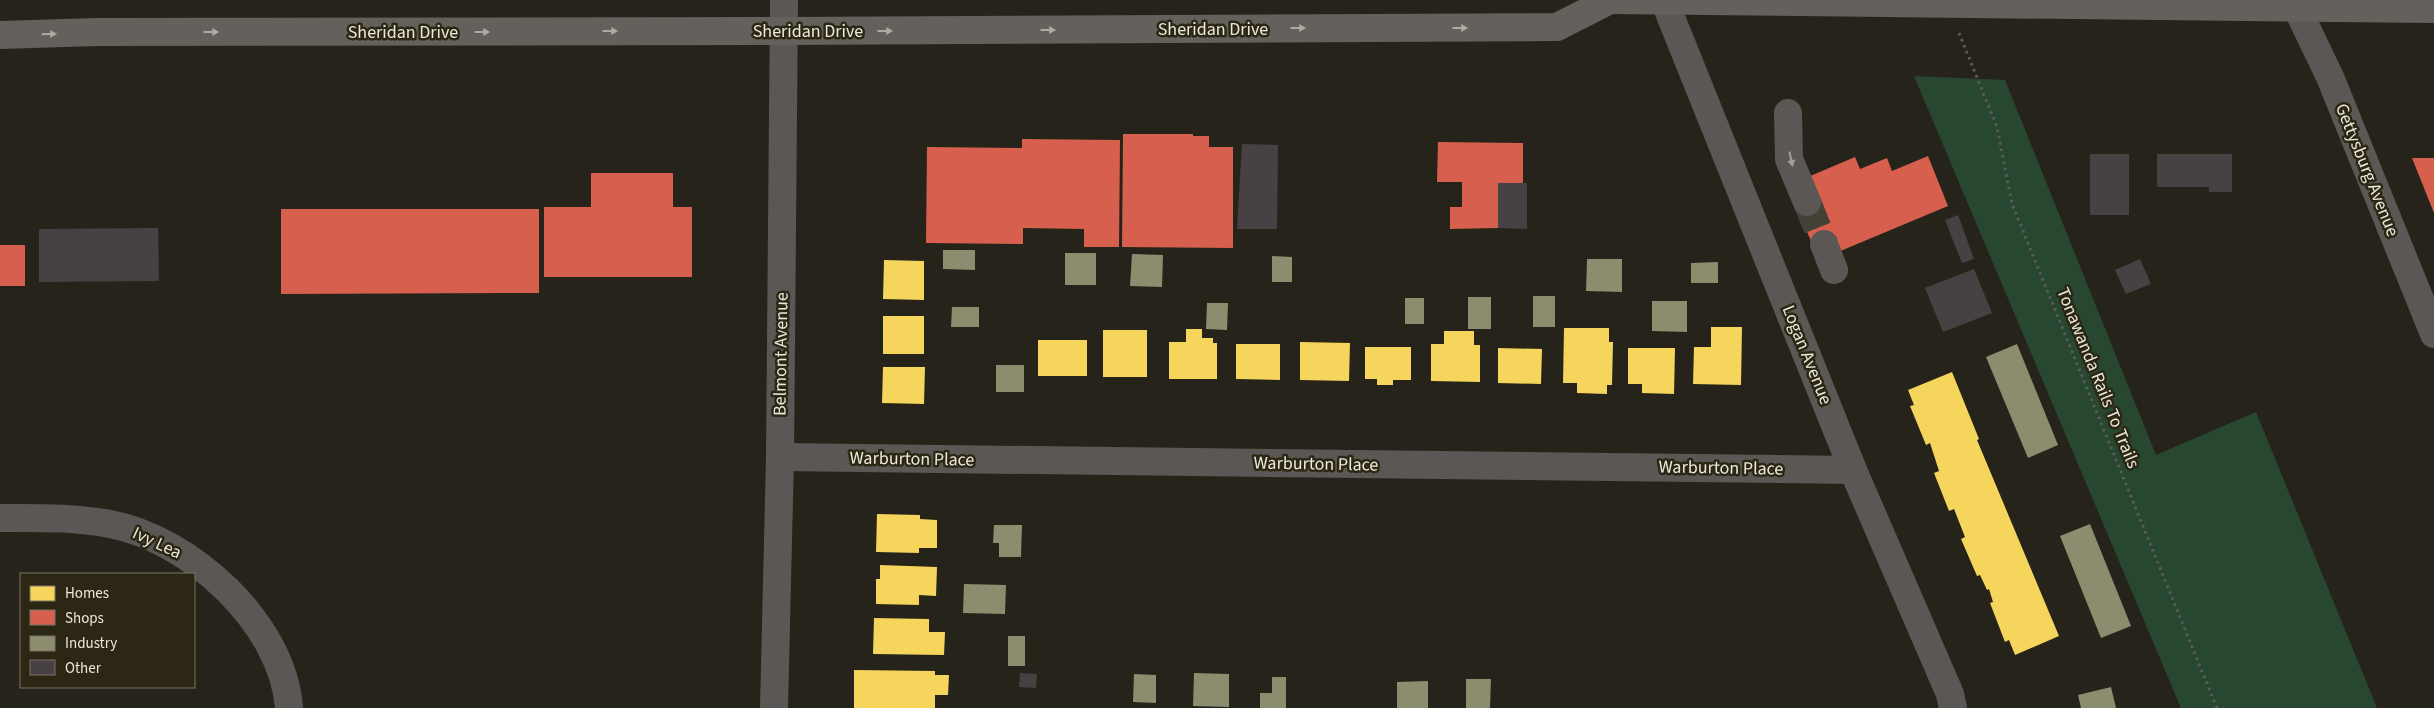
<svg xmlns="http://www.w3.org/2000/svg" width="2434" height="708" viewBox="0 0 2434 708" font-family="'Source Sans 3',sans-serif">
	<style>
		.green { fill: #284731 }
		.homes { fill: #f6d55c }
		.shops { fill: #d6604d }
		.industry { fill: #8c8c6e }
		.building { fill: #474144 }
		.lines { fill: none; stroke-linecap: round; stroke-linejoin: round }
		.minor-tunnel { stroke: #444137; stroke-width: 28; stroke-dasharray: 28 14; stroke-linecap: butt }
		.path { stroke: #5d5a57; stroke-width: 3; stroke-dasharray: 2.5 4; stroke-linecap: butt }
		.minor { stroke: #5b5755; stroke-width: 28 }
		.major { stroke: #64605b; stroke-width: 28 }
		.oneway { fill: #aeaba2 }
		.oneway2 { fill: #a3a098 }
		.labels { text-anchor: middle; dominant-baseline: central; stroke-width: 5; stroke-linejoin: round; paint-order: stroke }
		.street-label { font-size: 18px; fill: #ebe8dc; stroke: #2c2714 }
	</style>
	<rect width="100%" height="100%" fill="#26241a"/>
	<path class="green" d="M1914 76 2005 80 2156 455 2256 412 2377 708H2181Z"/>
	<g class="homes">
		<path d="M884 260 924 261V300L883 299Z"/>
		<rect x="883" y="316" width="41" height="38"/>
		<path d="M1711 327H1742L1741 385 1693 384 1694 347H1711Z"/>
		<path d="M1564 328H1609V342H1613L1612 385H1607V394L1577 393V383H1563Z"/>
		<path d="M1186 329H1202V338H1213V343H1217V379H1169V342H1186Z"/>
		<rect x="1103" y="330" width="44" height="47"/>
		<path d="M1444 331H1474V345H1480V382L1431 381V344H1444Z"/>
		<rect x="1038" y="340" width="49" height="36"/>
		<path d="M1300 342 1350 343 1349 381 1300 380Z"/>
		<path d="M1236 344H1280V380L1236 379Z"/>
		<path d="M1365 347H1411V380H1393V385H1377V379H1365Z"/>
		<path d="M1498 348 1542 349 1541 384 1498 383Z"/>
		<path d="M1628 348H1675L1674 394 1642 393V384H1628Z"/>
		<path d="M883 367H925L924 404 882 403Z"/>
		<path d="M1952 372 1979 439 1977 440 2059 636 2015 655 2009 640 2005 642 1990 603 1993 602 1989 589 1987 590 1980 575 1977 576 1961 539 1965 537 1954 509 1949 511 1934 473 1939 471 1930 443 1926 445 1910 406 1914 405 1908 390Z"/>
		<path d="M877 514 920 515V519L937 520V548H919V553L876 552Z"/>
		<path d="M880 565 937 567 936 596 919 595V605L876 604V579H880Z"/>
		<path d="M874 618 929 619V632H945L944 655 873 654Z"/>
		<path d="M854 670 935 671V675H949L948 695H935V708H854Z"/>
	</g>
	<g class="shops">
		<path d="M1123 134H1193V136H1209V147H1233V248L1122 247Z"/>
		<path d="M1022 139 1120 140 1119 247H1084V229L1023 228V244L926 243 927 147 1022 148Z"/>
		<path d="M1438 142 1523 143V183H1498V228L1450 229V207H1462V182H1437Z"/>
		<path d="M1928 156 1948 206 1838 252 1814 248 1796 206 1808 177 1855 157 1860 169 1887 158 1892 171Z"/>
		<path d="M2412 158H2434V213Z"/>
		<path d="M591 173H673V207H692V277H544V207H591Z"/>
		<path d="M281 209H539V293L281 294Z"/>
		<rect x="0" y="245" width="25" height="41"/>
	</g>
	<g class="industry">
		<path d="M943 250H975V270L943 269Z"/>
		<rect x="1065" y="253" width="31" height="32"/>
		<path d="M1132 254 1163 255 1162 287 1130 286Z"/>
		<path d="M1272 256 1292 257V282H1272Z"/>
		<path d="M1587 259H1622V292L1586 291Z"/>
		<path d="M1718 262V283H1691V263Z"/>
		<rect x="1533" y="296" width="22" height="31"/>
		<rect x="1468" y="297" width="23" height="32"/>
		<rect x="1405" y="298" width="19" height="26"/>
		<path d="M1652 301H1687V332L1652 331Z"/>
		<path d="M1207 303H1228L1227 330 1206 329Z"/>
		<path d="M952 307H979V327H951Z"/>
		<path d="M2017 344 2058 445 2028 458 1986 357Z"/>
		<rect x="996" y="365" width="28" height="27"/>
		<path d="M2090 524 2131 626 2101 638 2060 536Z"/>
		<path d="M994 525H1022L1021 557H999V543H993Z"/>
		<path d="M964 584 1006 585 1005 614 963 613Z"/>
		<rect x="1008" y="636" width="17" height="30"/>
		<path d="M1194 673 1229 674V707L1193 706Z"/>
		<path d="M1134 674 1156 675V703L1133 702Z"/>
		<path d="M1272 677H1286V708H1260V693H1272Z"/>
		<path d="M1466 679H1491L1490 708H1466Z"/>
		<path d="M1428 681V708H1397V682Z"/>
		<path d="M2111 687 2116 708H2081L2078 695Z"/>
	</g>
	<g class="building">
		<path d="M1242 144 1278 145 1277 229H1237Z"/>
		<rect x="2090" y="154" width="39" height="61"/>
		<path d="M2157 154H2232V192H2209V187H2157Z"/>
		<path d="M1498 183H1527V229L1498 228Z"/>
		<path d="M1958 215 1974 259 1962 263 1945 220Z"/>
		<path d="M158 228 159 281 39 282V229Z"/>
		<path d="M2140 259 2151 284 2126 294 2115 270Z"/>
		<path d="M1974 269 1992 313 1943 332 1925 288Z"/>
		<path d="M1020 673 1037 674 1036 688 1019 687Z"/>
	</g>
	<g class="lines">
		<path class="minor-tunnel" d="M1807 202 1824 244"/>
		<path class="path" d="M1959 33 1997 127 2012 204 2217 708"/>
		<g class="minor">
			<path d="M1664 0 1853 470 1950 694 1953 708"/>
			<path d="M2293 0 2330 77 2434 334"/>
			<path d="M1788 113 1789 159 1807 202"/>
			<path d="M1824 244 1834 270"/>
			<path d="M780 457 1853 470"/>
			<path d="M0 518C37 518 73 517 110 524 190 539 283 623 289 708"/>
			<path d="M774 708 780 457 784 0"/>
		</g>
		<g class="major">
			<path d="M1609 0 2434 9"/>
			<path d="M0 35 97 32 784 31 1557 27 1610 0"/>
		</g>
	</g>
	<defs><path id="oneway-solid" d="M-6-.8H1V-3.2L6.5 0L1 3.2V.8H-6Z" transform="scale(1.25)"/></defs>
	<g class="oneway">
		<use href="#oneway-solid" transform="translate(1298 28)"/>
		<use href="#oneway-solid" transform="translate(1460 28)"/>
		<use href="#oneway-solid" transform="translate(1048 30)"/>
		<use href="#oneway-solid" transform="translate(610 31)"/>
		<use href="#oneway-solid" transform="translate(885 31)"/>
		<use href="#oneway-solid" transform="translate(211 32)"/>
		<use href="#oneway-solid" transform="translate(482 32)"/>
		<use href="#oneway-solid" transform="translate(49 34) rotate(-2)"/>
	</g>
	<use class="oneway2" href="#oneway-solid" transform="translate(1791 159) rotate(78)"/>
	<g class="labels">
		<g class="street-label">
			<text x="1213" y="29">Sheridan Drive</text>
			<text x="808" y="31">Sheridan Drive</text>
			<text x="403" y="32">Sheridan Drive</text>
			<text transform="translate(2367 170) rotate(68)">Gettysburg Avenue</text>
			<text transform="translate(781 354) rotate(-89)">Belmont Avenue</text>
			<text transform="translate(1807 355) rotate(68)">Logan Avenue</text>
			<text transform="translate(2098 378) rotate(68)">Tonawanda Rails To Trails</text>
			<text transform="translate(912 459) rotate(1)">Warburton Place</text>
			<text transform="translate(1316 464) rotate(1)">Warburton Place</text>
			<text transform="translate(1721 468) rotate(1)">Warburton Place</text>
			<text transform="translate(157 543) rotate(25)">Ivy Lea</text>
		</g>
	</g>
	<rect x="20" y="573" width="175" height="115" fill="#2c2714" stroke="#787464"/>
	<rect x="30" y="586" width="25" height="15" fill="#f6d55c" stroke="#787464"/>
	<text x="65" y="598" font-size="15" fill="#ebe8dc">Homes</text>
	<rect x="30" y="610" width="25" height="15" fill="#d6604d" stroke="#787464"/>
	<text x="65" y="623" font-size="15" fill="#ebe8dc">Shops</text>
	<rect x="30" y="636" width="25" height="15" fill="#8c8c6e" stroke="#787464"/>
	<text x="65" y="648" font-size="15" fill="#ebe8dc">Industry</text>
	<rect x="30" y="660" width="25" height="15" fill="#474144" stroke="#787464"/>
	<text x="65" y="673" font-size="15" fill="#ebe8dc">Other</text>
</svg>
